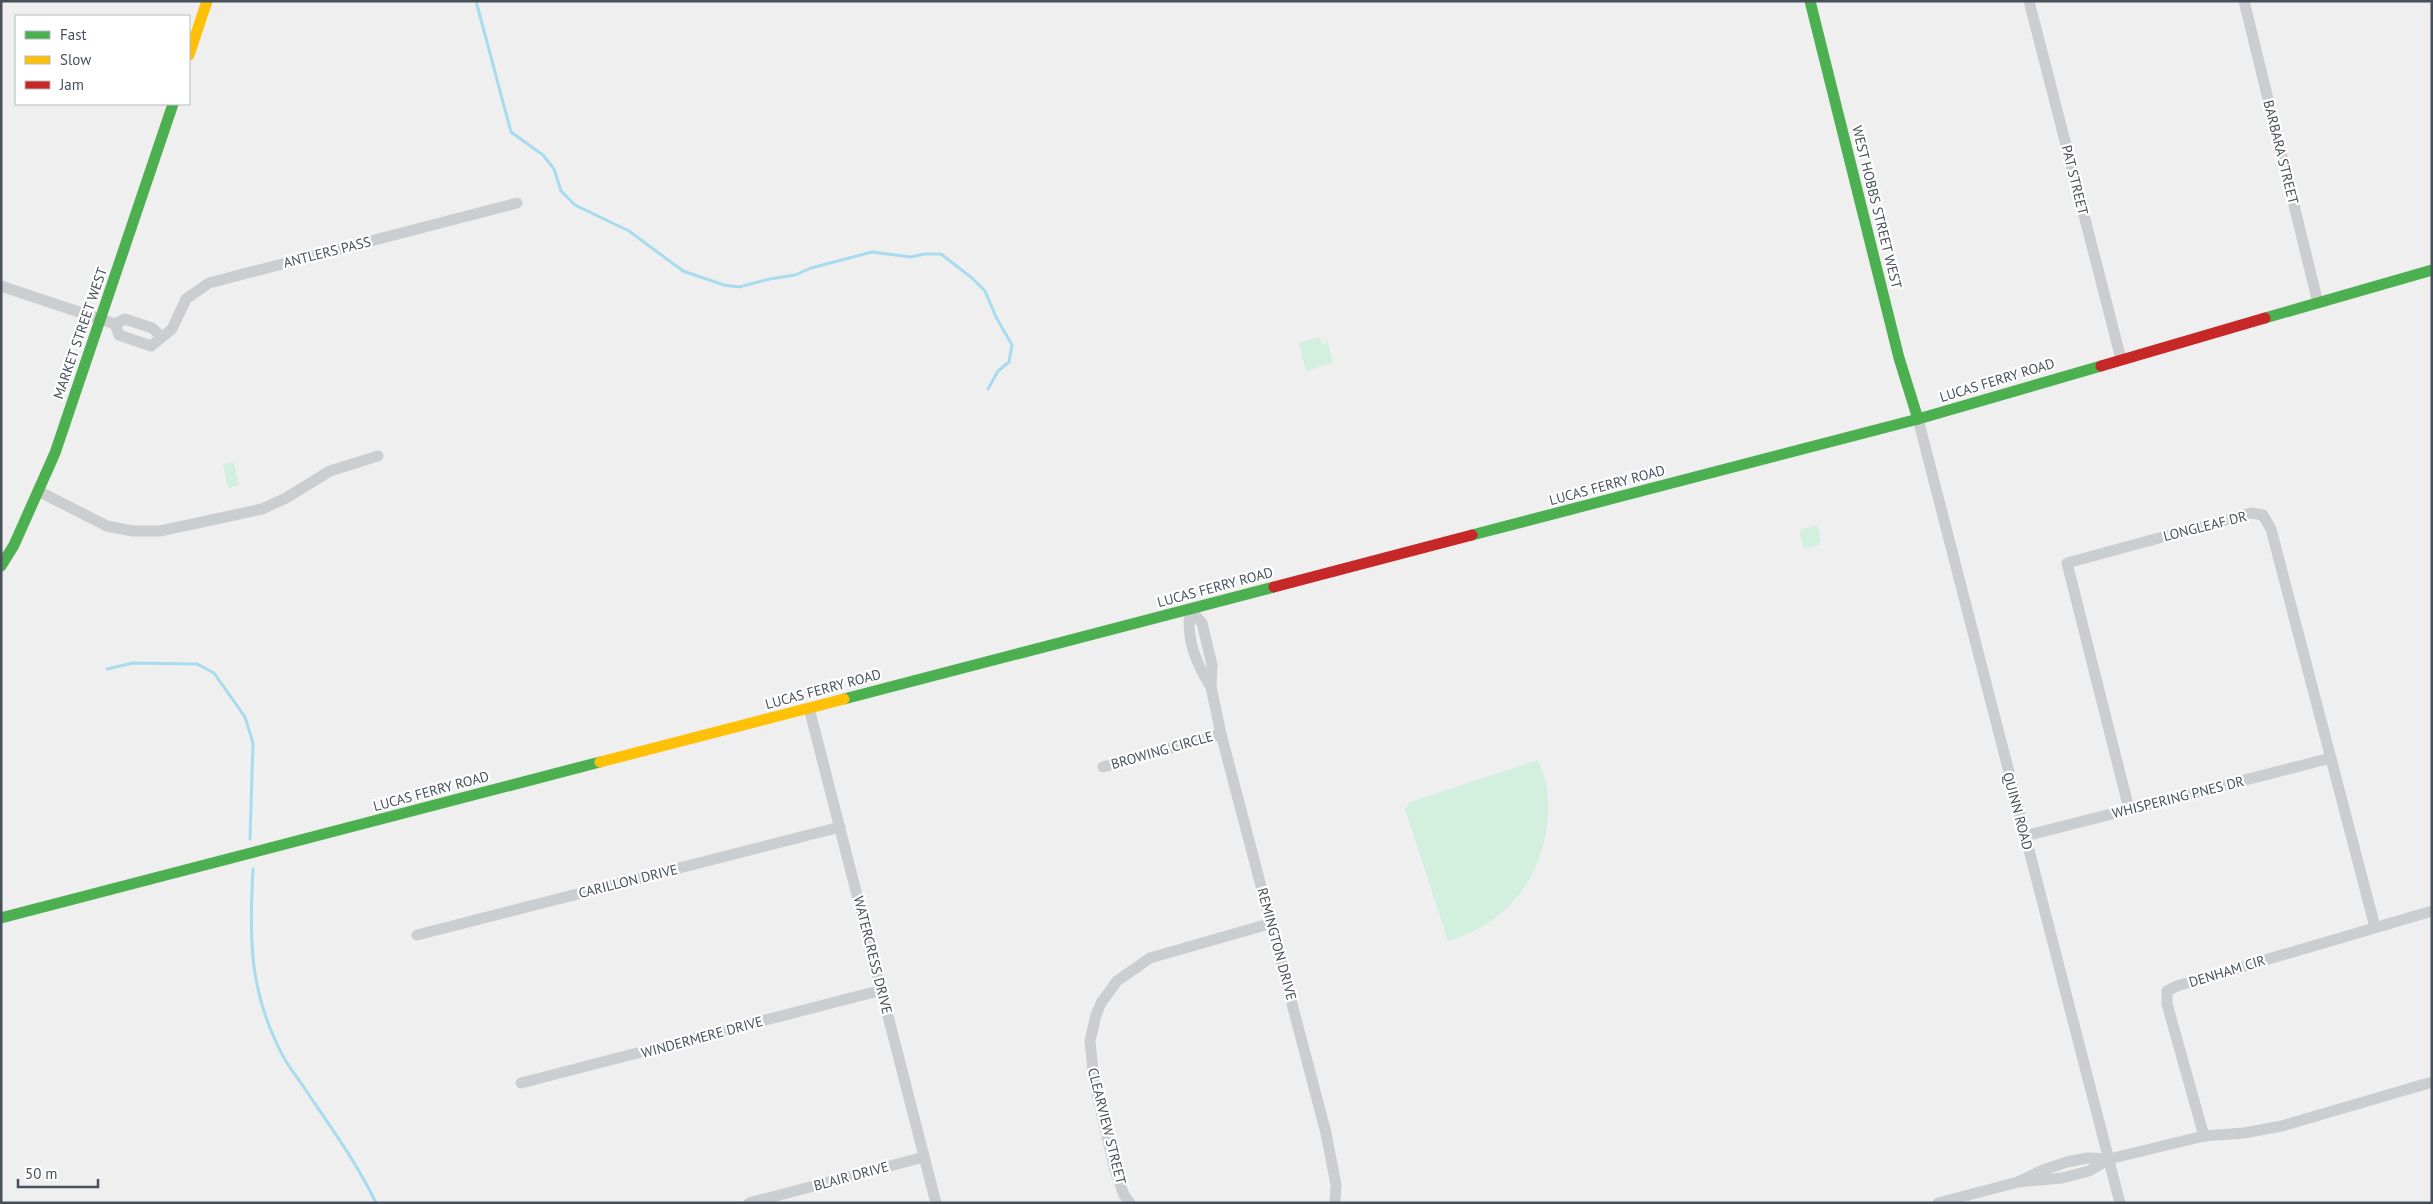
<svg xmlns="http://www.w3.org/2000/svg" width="2433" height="1204" viewBox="0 0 2433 1204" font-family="'PT Sans',sans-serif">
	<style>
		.green { fill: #d3f0df }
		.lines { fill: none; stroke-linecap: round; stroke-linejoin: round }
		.stream { stroke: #a7dcee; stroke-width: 3 }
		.street { stroke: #cbced0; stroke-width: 11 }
		.fast { stroke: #4caf50; stroke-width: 11 }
		.slow { stroke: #ffc107; stroke-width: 11 }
		.jam { stroke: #c62828; stroke-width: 11 }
		.labels { text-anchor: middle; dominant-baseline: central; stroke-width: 4.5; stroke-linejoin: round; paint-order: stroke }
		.street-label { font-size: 14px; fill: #46515c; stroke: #fff }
	</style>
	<rect width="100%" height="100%" fill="#f0efef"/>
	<g class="green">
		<path d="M1320 337 1322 344 1328 342 1333 363 1306 371 1299 343Z"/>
		<path d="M234 462 239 485 228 488 223 465Z"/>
		<path d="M1817 525 1821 540 1819 545 1804 549 1799 530Z"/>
		<path d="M1538 760C1541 769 1546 779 1547 789 1554 844 1530 900 1480 928 1470 933 1459 937 1448 941L1405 809 1410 802Z"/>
	</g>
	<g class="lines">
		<g class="stream">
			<path d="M476 1 511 132 543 155 554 169 561 191 575 205 629 231 683 271 724 285 739 287 770 279 795 275 811 268 872 252 911 257 924 254H941L972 278 985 291 996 317 1012 345 1009 362 998 371 988 389"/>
			<path d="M107 669 133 663 197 664 214 673 245 717 253 743 250 839"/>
			<path d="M253 869C249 940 249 993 284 1058 291 1070 300 1081 307 1092 332 1129 357 1163 376 1203"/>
		</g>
		<g class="street">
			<path d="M2029 1 2121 359"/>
			<path d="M2244 1 2318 303"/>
			<path d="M1 286 115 324 125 319 152 328 162 337"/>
			<path d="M115 324 119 335 151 346 172 329 186 299 209 283 517 203"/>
			<path d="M1918 419 2120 1203"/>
			<path d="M38 491 107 526 133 531H160L262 509 286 498 330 471 378 456"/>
			<path d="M1190 609 1202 623 1212 665 1211 687 1221 734 1326 1133 1336 1185 1335 1203"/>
			<path d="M1190 609C1186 638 1195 662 1211 687"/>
			<path d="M809 708 936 1203"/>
			<path d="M1103 767 1221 734"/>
			<path d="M2129 809 2067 563 2251 513 2263 515 2271 529 2375 927"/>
			<path d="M2025 836 2331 758"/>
			<path d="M417 935 840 827"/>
			<path d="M521 1083 882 990"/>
			<path d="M2204 1136 2167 1004V991L2177 986 2432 911"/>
			<path d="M2018 1182 2062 1178 2089 1171 2109 1159 2204 1136 2244 1133 2282 1126 2432 1082"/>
			<path d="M749 1203 924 1157"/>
			<path d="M1130 1203 1124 1195 1115 1170 1094 1081 1090 1041 1096 1015 1101 1003 1117 981 1150 958 1272 923"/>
			<path d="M1938 1203 2018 1182 2043 1170 2067 1162 2087 1158 2109 1159"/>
		</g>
		<g class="fast">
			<path d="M1810 1 1899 358 1918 419"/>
			<path d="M2265 318 2432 270"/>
			<path d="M1472 535 1918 419 2101 366"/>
			<path d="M1 566 14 545 55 453 173 104"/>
			<path d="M844 699 1274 587"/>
			<path d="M1 918 600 762"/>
		</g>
		<g class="slow">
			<path d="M189 55 207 1"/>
			<path d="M600 762 844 699"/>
		</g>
		<g class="jam">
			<path d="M2101 366 2265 318"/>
			<path d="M1274 587 1472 535"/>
		</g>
	</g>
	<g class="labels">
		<g class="street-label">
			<text transform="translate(2281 152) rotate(76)">BARBARA STREET</text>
			<text transform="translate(2075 180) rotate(76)">PAT STREET</text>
			<text transform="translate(1877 207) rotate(76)">WEST HOBBS STREET WEST</text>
			<text transform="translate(327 252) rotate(-14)">ANTLERS PASS</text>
			<text transform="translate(80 333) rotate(-71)">MARKET STREET WEST</text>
			<text transform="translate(1997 380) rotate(-17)">LUCAS FERRY ROAD</text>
			<text transform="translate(1607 485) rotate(-15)">LUCAS FERRY ROAD</text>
			<text transform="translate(2205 526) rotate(-14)">LONGLEAF DR</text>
			<text transform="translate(1215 587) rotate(-15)">LUCAS FERRY ROAD</text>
			<text transform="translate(823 689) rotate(-15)">LUCAS FERRY ROAD</text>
			<text transform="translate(1162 750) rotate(-16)">BROWING CIRCLE</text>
			<text transform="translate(431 791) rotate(-15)">LUCAS FERRY ROAD</text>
			<text transform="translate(2178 797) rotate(-14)">WHISPERING PNES DR</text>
			<text transform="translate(2018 811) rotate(75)">QUINN ROAD</text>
			<text transform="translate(628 881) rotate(-14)">CARILLON DRIVE</text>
			<text transform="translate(1277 944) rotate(75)">REMINGTON DRIVE</text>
			<text transform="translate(873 955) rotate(76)">WATERCRESS DRIVE</text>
			<text transform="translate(2227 971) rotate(-17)">DENHAM CIR</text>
			<text transform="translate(702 1037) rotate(-15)">WINDERMERE DRIVE</text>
			<text transform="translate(1107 1126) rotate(76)">CLEARVIEW STREET</text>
			<text transform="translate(851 1176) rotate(-15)">BLAIR DRIVE</text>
		</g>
	</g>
	<rect width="2433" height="1204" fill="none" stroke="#46515c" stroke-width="5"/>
	<rect x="15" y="15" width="175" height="90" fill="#ffffff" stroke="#b5b9be"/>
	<rect x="25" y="31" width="25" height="8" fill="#4caf50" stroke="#b5b9be"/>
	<text x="60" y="40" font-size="15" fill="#46515c">Fast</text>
	<rect x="25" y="56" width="25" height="8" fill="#ffc107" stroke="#b5b9be"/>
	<text x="60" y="65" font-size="15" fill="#46515c">Slow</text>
	<rect x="25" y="81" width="25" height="8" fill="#c62828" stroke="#b5b9be"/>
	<text x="60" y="90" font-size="15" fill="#46515c">Jam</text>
	<path d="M18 1179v8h80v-8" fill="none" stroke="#46515c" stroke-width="2.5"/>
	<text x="25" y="1179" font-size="15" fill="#46515c" stroke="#ffffff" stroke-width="4" paint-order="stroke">50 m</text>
</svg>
